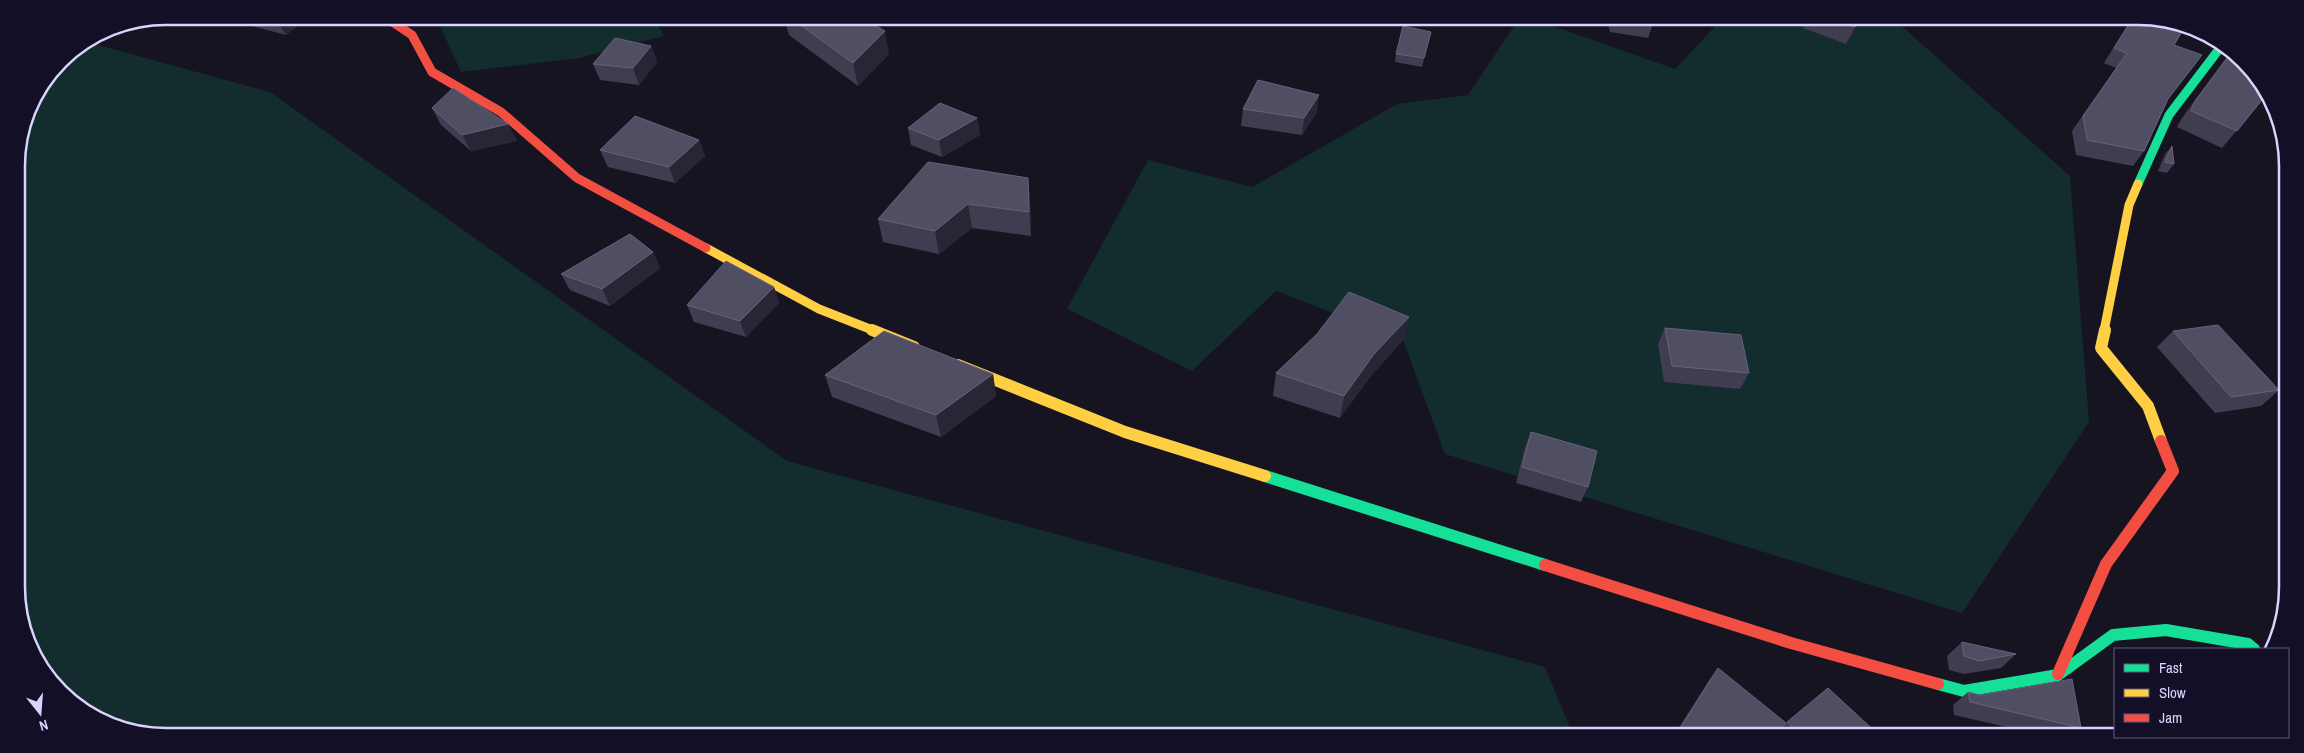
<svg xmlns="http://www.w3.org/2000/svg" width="2304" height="753" viewBox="0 0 2304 753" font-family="'Archivo Narrow',sans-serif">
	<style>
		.green { fill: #132c2d }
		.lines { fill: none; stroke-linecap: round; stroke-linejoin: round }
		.fast-far1 { stroke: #16e098; stroke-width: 9 }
		.fast { stroke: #16e098; stroke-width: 12 }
		.slow-far1 { stroke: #ffcf43; stroke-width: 9 }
		.slow { stroke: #ffcf43; stroke-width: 12 }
		.jam-far1 { stroke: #f24e42; stroke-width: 9 }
		.jam { stroke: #f24e42; stroke-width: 12 }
		.wall { fill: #403d50 }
		.shaded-wall { fill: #282635 }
		.building { fill: #504e63; stroke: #66637b }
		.rim { fill: none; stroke: #d9d4ff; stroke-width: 2.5 }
	</style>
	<rect width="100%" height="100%" fill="#161421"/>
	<g class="green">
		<path d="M436 17 654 18 664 36 579 58 461 72Z"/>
		<path d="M1518 20H1536L1675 69 1721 20 1896 21 2070 176 2089 422 1962 613 1445 454 1403 340 1276 291 1192 371 1067 309 1148 160 1252 187 1397 104 1468 95Z"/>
		<path d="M87 42 270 92 787 461 1545 667 1573 735 127 732 83 712 54 686 19 616 17 156 32 100 60 60Z"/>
	</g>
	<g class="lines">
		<path class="fast-far1" d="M2138 184 2169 115 2223 44"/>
		<g class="fast">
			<path d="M1265 476 1545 565"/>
			<path d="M1938 684 1964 691 2058 675 2113 635 2166 630 2248 644 2254 649"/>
		</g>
		<g class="slow-far1">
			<path d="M706 248 819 309 875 331"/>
			<path d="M2104 331 2129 205 2138 184"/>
		</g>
		<g class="slow">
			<path d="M872 330 914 347"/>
			<path d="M2105 330 2101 348 2148 406 2161 441"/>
			<path d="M958 365 1125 432 1265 476"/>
		</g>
		<path class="jam-far1" d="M385 17 412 35 432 72 501 112 577 178 706 248"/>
		<g class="jam">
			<path d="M1545 565 1791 643 1938 684"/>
			<path d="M2058 674 2106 564 2173 471 2161 441"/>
		</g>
	</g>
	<g class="wall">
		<path d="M246 16 309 17 286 35 252 26Z"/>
		<path d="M784 18H863L889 54 858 86 789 35Z"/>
		<path d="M1607 20H1654V21L1648 38 1610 32Z"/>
		<path d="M1807 20 1861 21 1846 44 1803 28Z"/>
		<path d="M2130 21H2177L2168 99 2144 151 2133 166 2076 155 2072 131 2116 68 2104 63Z"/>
		<path d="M1431 32 1422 67 1395 62 1396 54Z"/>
		<path d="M651 46 657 62 639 85 600 80 593 64Z"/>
		<path d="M2231 51 2250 67 2265 97 2222 148 2177 127 2182 118Z"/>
		<path d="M432 108 508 124 517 141 471 151 441 125Z"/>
		<path d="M1243 109 1317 112 1302 135 1241 126Z"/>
		<path d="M977 118 980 135 942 157 911 145 908 128Z"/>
		<path d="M699 140 705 156 675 183 608 167 600 150Z"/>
		<path d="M2172 146 2174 164 2167 173 2158 171 2165 154Z"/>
		<path d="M1028 178 1030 201 1031 236 972 228 939 254 883 242 878 219Z"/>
		<path d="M653 252 660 268 610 306 570 290 561 274Z"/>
		<path d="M774 287 779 303 746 337 694 322 687 305Z"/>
		<path d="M1409 317 1403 340 1370 377 1340 418 1273 396 1276 373Z"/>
		<path d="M1665 328 1749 373 1740 389 1664 382 1658 344Z"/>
		<path d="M2173 331 2279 390 2261 406 2215 413 2157 347Z"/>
		<path d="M993 374 996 396 941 437 832 397 825 375Z"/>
		<path d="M1531 432 1588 487 1581 502 1516 483 1525 447Z"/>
		<path d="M1962 642 2016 654 2001 668 1964 674 1949 670 1947 656Z"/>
		<path d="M1718 668 1774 736 1674 735 1708 682Z"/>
		<path d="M1968 692 2081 728 2069 736H2046L1954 715 1953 705Z"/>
		<path d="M1787 722 1880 736H1776L1775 735Z"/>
	</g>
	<g class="shaded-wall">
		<path d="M279 17H309L286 35 276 19Z"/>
		<path d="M1859 21H1861L1846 44 1855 27Z"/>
		<path d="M885 31 889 54 858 86 853 63Z"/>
		<path d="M1431 32 1429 41 1422 67 1424 58Z"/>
		<path d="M651 46 657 62 639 85 633 68Z"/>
		<path d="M1319 95 1317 112 1302 135 1304 118Z"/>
		<path d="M977 118 980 135 942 157 939 140Z"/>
		<path d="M508 124 517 141 471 151 462 135Z"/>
		<path d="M699 140 705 156 675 183 669 167Z"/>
		<path d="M1028 178 1030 201 1031 236 1029 212Z"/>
		<path d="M968 204 972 228 939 254 935 231Z"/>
		<path d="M653 252 660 268 610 306 602 289Z"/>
		<path d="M774 287 779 303 746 337 740 321Z"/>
		<path d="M1409 317 1403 340 1370 377 1340 418 1344 396 1374 354Z"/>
		<path d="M993 374 996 396 941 437 936 415Z"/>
	</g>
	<g class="building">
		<path d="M267 17H279L276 19Z"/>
		<path d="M791 18H863L885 31 853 63Z"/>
		<path d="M1836 21H1859L1855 27Z"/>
		<path d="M2131 21H2177L2186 25 2174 45 2202 55 2168 99 2144 151 2087 140 2083 116 2127 53 2114 48Z"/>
		<path d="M1403 26 1431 32 1424 58 1396 54Z"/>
		<path d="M615 38 651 46 633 68 593 64Z"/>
		<path d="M2232 52 2250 67 2265 96 2237 131 2191 111 2195 101Z"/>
		<path d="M1258 80 1319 95 1304 118 1243 109Z"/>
		<path d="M453 88 508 124 462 135 432 108Z"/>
		<path d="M940 103 977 118 939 140 908 128Z"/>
		<path d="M635 116 699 140 669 167 600 150Z"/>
		<path d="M2172 146 2174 164 2165 162Z"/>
		<path d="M928 162 1028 178 1029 212 968 204 935 231 878 219Z"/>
		<path d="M630 234 653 252 602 289 561 274Z"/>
		<path d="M726 261 774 287 740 321 687 305Z"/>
		<path d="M1349 292 1409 317 1374 354 1344 396 1276 373 1317 334Z"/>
		<path d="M2218 325 2279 390 2231 397 2173 331Z"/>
		<path d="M1665 328 1741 335 1749 373 1672 366Z"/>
		<path d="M884 331 993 374 936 415 825 375Z"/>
		<path d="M1531 432 1597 451 1588 487 1522 467Z"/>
		<path d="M1962 642 2016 654 1979 661 1964 656Z"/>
		<path d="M1718 668 1786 723 1774 736 1676 735Z"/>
		<path d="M2072 679 2081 728 1970 702 1968 692 1980 695Z"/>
		<path d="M1828 688 1880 736H1801L1787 722Z"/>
	</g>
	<path d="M0 0H2304V753H0ZM166 25H2138A141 141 0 0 1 2279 166V587A141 141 0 0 1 2138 728H166A141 141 0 0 1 25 587V166A141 141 0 0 1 166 25Z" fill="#130f26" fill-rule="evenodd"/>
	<path class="rim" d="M166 25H2138A141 141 0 0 1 2279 166V587A141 141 0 0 1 2138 728H166A141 141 0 0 1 25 587V166A141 141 0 0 1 166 25Z"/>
	<rect x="2114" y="648" width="175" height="90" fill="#130f26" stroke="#625e7d"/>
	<rect x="2124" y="664" width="25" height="8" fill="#16e098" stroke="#625e7d"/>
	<text x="2159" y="673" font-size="15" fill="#d9d4ff">Fast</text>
	<rect x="2124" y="689" width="25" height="8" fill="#ffcf43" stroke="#625e7d"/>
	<text x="2159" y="698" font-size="15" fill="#d9d4ff">Slow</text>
	<rect x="2124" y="714" width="25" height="8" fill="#f24e42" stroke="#625e7d"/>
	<text x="2159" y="723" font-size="15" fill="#d9d4ff">Jam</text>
	<g transform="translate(40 713) rotate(163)" stroke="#130f26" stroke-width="4" paint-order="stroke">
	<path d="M0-4L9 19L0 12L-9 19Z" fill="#d9d4ff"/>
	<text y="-8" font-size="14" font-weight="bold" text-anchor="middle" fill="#d9d4ff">N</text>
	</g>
</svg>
